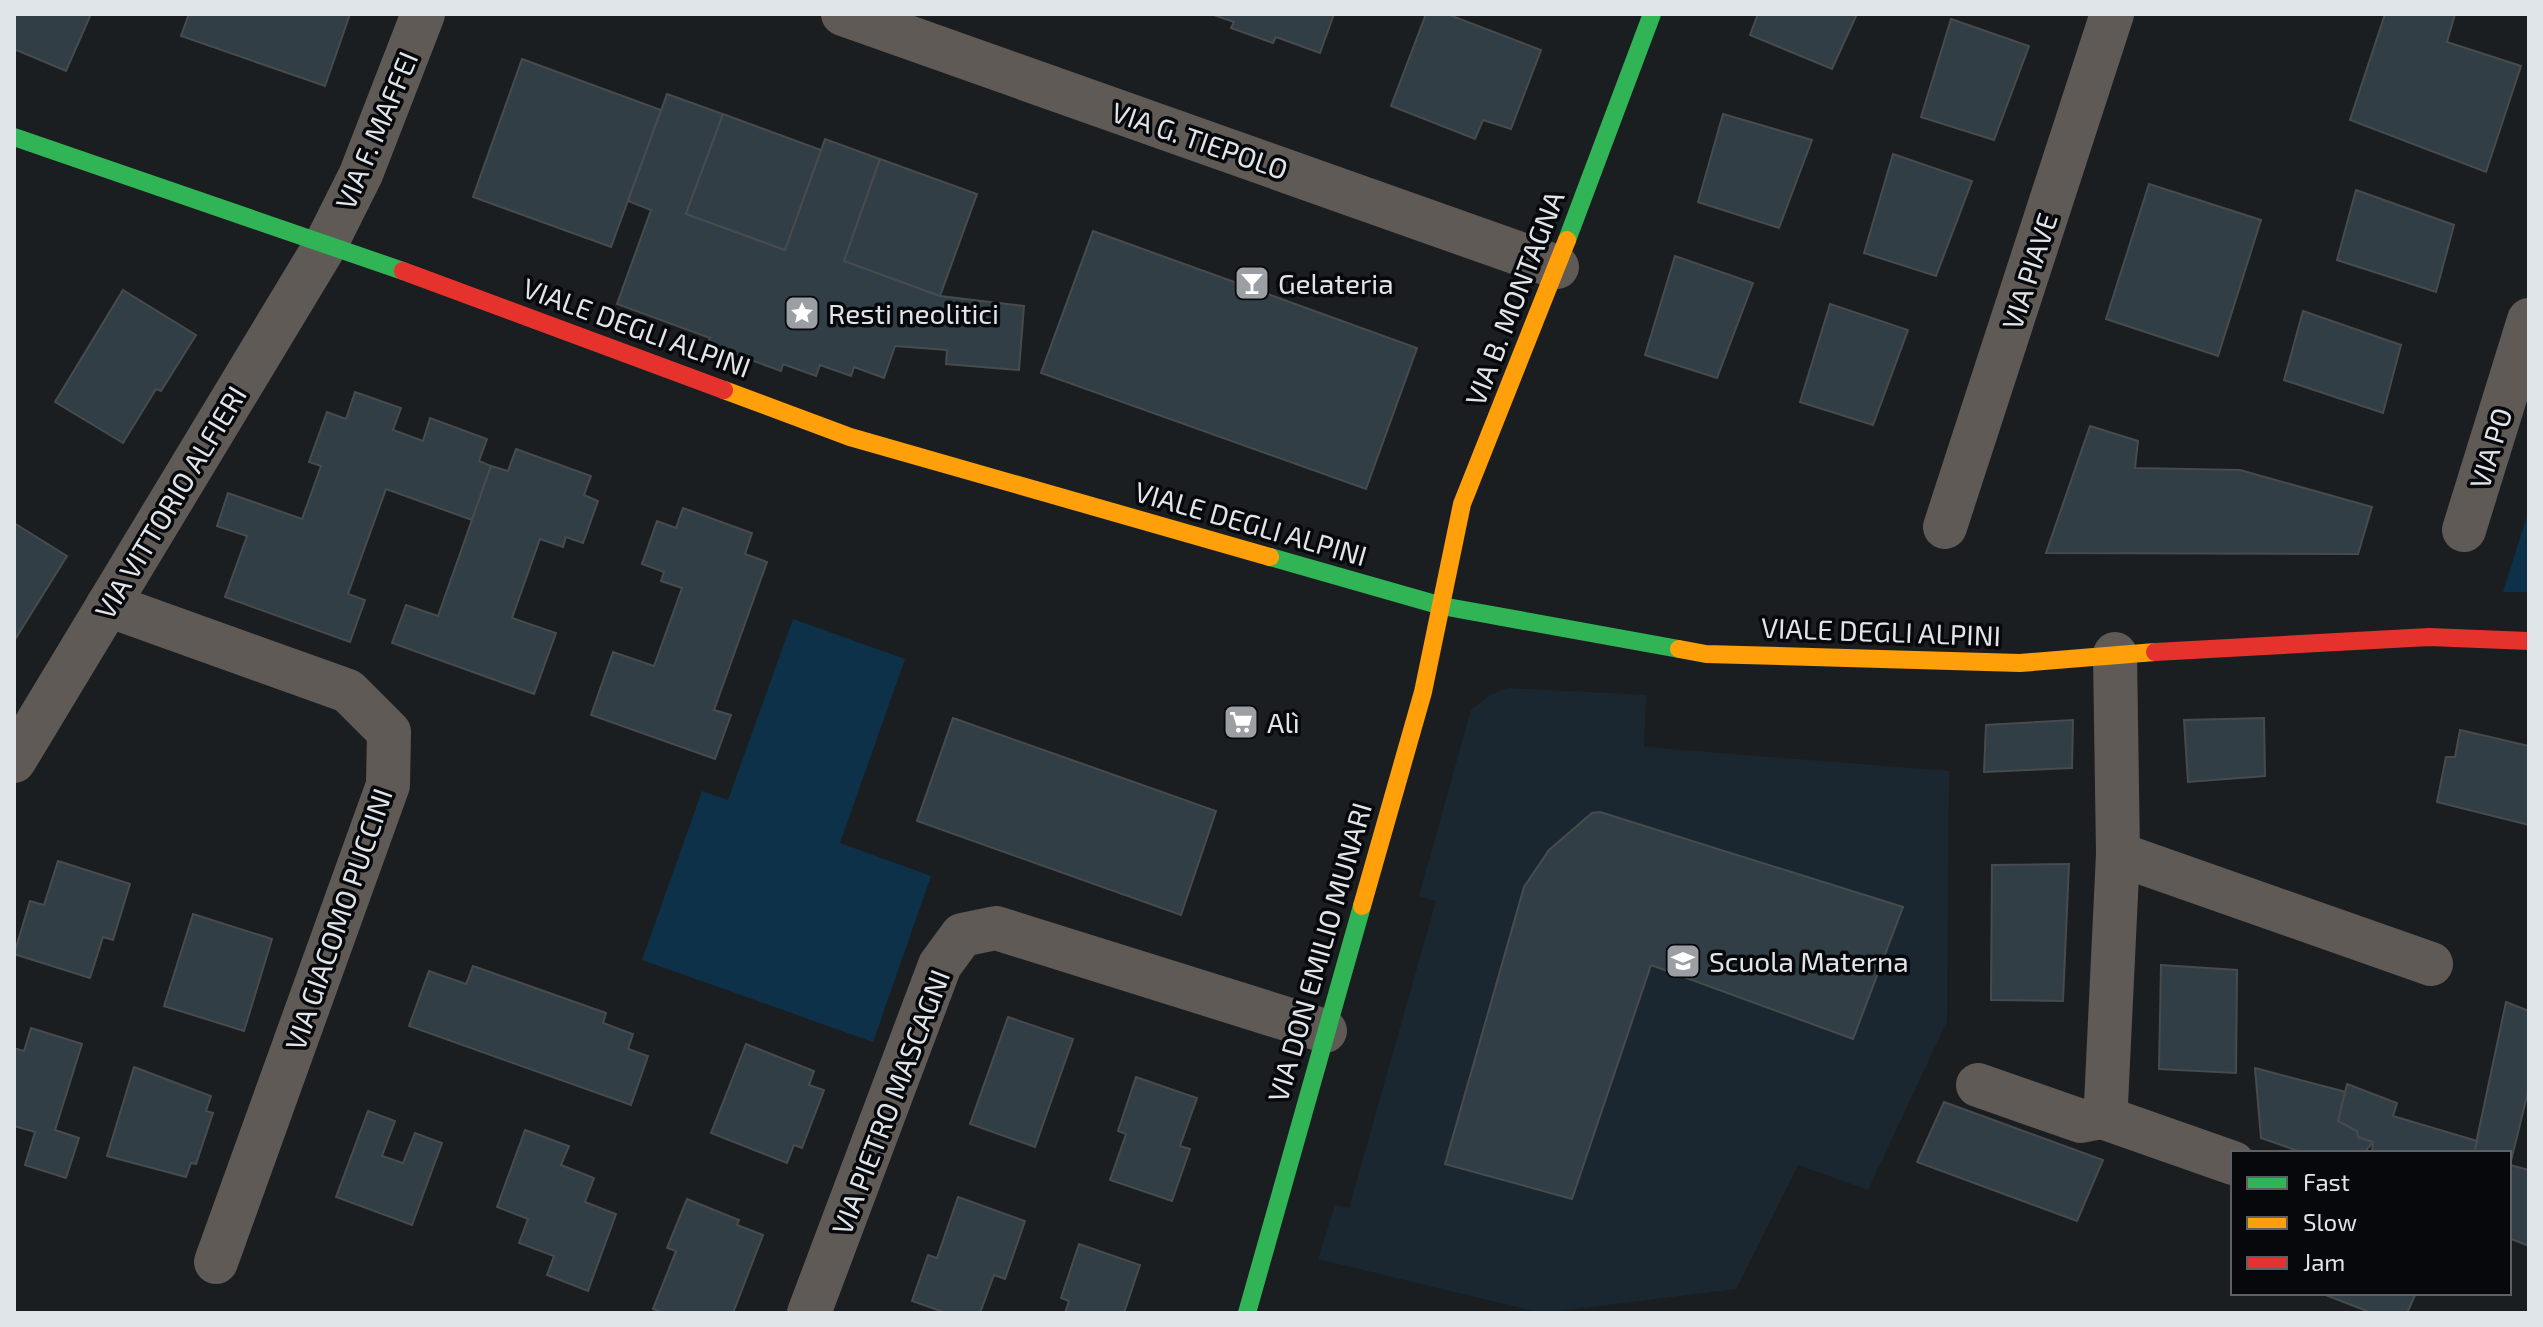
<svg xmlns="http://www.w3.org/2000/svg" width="2543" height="1327" viewBox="0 0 2543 1327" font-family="'Exo 2',sans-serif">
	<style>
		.built { fill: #1b2730 }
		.green { fill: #0d3148 }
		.building { fill: #313e46; stroke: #484b4d; stroke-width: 2 }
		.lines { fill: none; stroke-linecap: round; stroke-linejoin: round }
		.street { stroke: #605a56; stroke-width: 44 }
		.fast { stroke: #30b455; stroke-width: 18 }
		.slow { stroke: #ff9f0a; stroke-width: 18 }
		.jam { stroke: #e5322d; stroke-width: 18 }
		.labels { text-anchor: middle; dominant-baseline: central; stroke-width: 7; stroke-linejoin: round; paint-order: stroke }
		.street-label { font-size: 28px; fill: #e0e5e9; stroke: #06080b }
		.poi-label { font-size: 28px; fill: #e0e5e9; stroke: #06080b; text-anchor: start }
	</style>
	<rect width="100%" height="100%" fill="#1b1e21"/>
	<path class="built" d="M1508 688 1646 695 1644 747 1949 771 1947 1021 1868 1190 1798 1165 1736 1289 1542 1313 1318 1259 1335 1205 1349 1208 1436 901 1419 896 1471 710 1490 695Z"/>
	<g class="green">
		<path d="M2529 510V592H2503Z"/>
		<path d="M793 619 905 659 840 843 931 876 873 1042 642 960 702 791 728 800Z"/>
	</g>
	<g class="building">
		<path d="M14 14H91L66 71 14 49Z"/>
		<path d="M189 14H350L325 86 181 36Z"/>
		<path d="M1211 14H1334L1320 53 1276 37 1273 43 1231 28 1234 22Z"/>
		<path d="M1426 14H1447L1541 50 1511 129 1483 120 1475 139 1391 106Z"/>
		<path d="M1758 14H1857L1832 69 1750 35Z"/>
		<path d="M2385 14H2455L2447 42 2521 66 2486 172 2350 120Z"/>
		<path d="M1951 19 2029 46 1994 140 1921 117Z"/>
		<path d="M522 59 661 110 611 247 473 197Z"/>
		<path d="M667 94 723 114 686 214 785 250 825 139 880 159 844 261 940 296 1024 306 1019 370 946 364 947 350 895 346 884 378 854 367 851 376 820 365 816 376 783 364 781 371 707 344 710 338 617 304 651 210 628 201Z"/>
		<path d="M723 114 821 150 785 250 686 214Z"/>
		<path d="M1723 114 1812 140 1779 228 1698 202Z"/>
		<path d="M1893 154 1972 181 1936 276 1864 253Z"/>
		<path d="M880 159 977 194 940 296 844 261Z"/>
		<path d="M2149 184 2261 220 2218 356 2106 319Z"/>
		<path d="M2356 190 2454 225 2436 292 2337 260Z"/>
		<path d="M1093 231 1417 348 1366 489 1041 373Z"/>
		<path d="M1675 256 1753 283 1717 378 1645 355Z"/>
		<path d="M123 290 196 335 161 391 156 389 123 443 55 402Z"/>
		<path d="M1830 304 1908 330 1873 425 1800 402Z"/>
		<path d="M2303 311 2401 345 2383 413 2284 380Z"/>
		<path d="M355 392 401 408 393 430 423 441 430 418 487 439 479 461 491 466 472 520 386 489 348 594 365 600 350 642 225 597 247 536 217 526 228 493 302 519 321 466 309 462 327 412 346 419Z"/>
		<path d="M2090 426 2138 441 2135 468 2240 470 2372 507 2358 554 2046 553Z"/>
		<path d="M516 449 591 476 584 495 598 501 583 543 566 537 563 547 540 539 512 618 556 633 534 694 392 643 406 605 438 616 491 466 508 471Z"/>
		<path d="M683 508 752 533 745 554 767 562 714 710 731 715 715 759 591 715 613 652 654 666 682 588 661 581 664 572 642 564 657 521 676 528Z"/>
		<path d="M14 523 67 556 14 641Z"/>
		<path d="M953 718 1216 811 1181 915 917 821Z"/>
		<path d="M2264 718 2265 776 2188 782 2184 720Z"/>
		<path d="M2073 720 2072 768 1984 772 1986 725Z"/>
		<path d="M2460 730 2529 746V825L2437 802 2446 757H2455Z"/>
		<path d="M1600 812 1903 907 1853 1039 1651 965 1572 1199 1445 1164 1524 887 1549 850 1592 813Z"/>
		<path d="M58 861 130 884 113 940 103 937 90 978 14 954 30 901 44 905Z"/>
		<path d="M2069 864 2063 1001 1991 1000 1992 865Z"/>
		<path d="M193 914 272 939 244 1031 164 1006Z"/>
		<path d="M2161 965 2237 970 2236 1073 2159 1069Z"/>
		<path d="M473 966 606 1013 603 1023 633 1034 628 1049 648 1056 631 1105 409 1026 429 971 466 984Z"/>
		<path d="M2506 1002 2529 1011V1088L2510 1165 2529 1170V1246L2509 1238V1153H2474Z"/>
		<path d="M1008 1017 1073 1039 1035 1147 970 1124Z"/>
		<path d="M31 1028 82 1044 55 1130 79 1138 66 1178 25 1165 35 1132 14 1126V1048L24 1051Z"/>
		<path d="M746 1044 814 1071 809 1085 824 1090 802 1148 794 1145 787 1163 711 1133Z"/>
		<path d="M134 1067 211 1096 206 1111 213 1113 196 1164 191 1163 186 1177 107 1156Z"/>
		<path d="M2255 1068 2346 1092 2338 1121 2357 1131 2358 1137 2373 1142 2364 1153H2304L2261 1138Z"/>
		<path d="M1136 1077 1197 1098 1180 1146 1190 1149 1172 1201 1110 1180 1126 1134 1118 1131Z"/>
		<path d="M2347 1084 2397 1103 2393 1116 2477 1141 2474 1153H2383L2372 1150 2373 1142 2358 1137 2357 1131 2338 1121Z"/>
		<path d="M1944 1102 2103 1160 2077 1221 1917 1162Z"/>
		<path d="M368 1111 395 1121 382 1156 403 1163 415 1133 442 1143 412 1225 336 1197Z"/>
		<path d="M525 1130 569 1146 561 1165 594 1178 585 1202 616 1214 588 1291 547 1275 554 1256 519 1243 528 1219 497 1207Z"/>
		<path d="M958 1197 1025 1221 1005 1279 994 1275 980 1313H946L912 1301 928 1255 937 1258Z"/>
		<path d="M687 1199 739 1220 737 1225 763 1235 733 1313H664L653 1309 676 1251 667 1248Z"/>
		<path d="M1079 1244 1140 1265 1124 1313H1065L1069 1301 1061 1298Z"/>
		<path d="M2416 1293 2407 1313H2372L2323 1294Z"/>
	</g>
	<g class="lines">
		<g class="street">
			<path d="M843 14 1557 267"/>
			<path d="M1945 527 2112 14"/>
			<path d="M2464 530 2529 320"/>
			<path d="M108 605 348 691 389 732 388 785 216 1262"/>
			<path d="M14 761 326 244 361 174 423 14"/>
			<path d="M2118 854 2431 964"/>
			<path d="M1978 1085 2081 1121 2102 1117 2106 1104 2118 854 2115 654"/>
			<path d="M2102 1117 2233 1163"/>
			<path d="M809 1313 940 965 962 935 996 928 1325 1031"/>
		</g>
		<g class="fast">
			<path d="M14 137 403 271"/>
			<path d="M1567 240 1652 14"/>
			<path d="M1270 557 1442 606 1679 649"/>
			<path d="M1247 1313 1362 906"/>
		</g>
		<g class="slow">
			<path d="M724 390 850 437 1270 557"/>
			<path d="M1679 649 1706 654 2020 663 2155 652"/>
			<path d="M1362 906 1423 692 1462 504 1567 240"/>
		</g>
		<g class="jam">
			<path d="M403 271 724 390"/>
			<path d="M2155 652 2429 637 2529 641"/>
		</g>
	</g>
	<defs>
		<symbol id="bar-square" viewBox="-11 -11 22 22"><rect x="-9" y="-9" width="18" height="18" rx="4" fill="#9b9fa3" stroke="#06080b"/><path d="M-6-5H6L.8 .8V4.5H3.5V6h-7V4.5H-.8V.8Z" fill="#fff"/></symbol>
		<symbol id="sight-square" viewBox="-11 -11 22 22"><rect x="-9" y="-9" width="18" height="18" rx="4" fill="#9b9fa3" stroke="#06080b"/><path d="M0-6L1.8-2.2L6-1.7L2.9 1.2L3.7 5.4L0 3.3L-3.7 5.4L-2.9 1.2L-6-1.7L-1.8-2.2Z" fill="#fff"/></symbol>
		<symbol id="supermarket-square" viewBox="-11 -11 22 22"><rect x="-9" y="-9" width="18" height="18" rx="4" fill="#9b9fa3" stroke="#06080b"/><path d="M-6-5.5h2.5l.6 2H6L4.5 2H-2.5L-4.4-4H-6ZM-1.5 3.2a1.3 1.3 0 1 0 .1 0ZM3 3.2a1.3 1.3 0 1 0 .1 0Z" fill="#fff"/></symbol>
		<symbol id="school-square" viewBox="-11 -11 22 22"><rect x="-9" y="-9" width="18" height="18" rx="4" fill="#9b9fa3" stroke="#06080b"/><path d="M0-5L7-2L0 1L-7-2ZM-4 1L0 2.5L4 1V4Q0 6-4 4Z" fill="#fff"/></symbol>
	</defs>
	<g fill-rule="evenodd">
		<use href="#bar-square" x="1232" y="263" width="40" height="40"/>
		<use href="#sight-square" x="782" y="293" width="40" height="40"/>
		<use href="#supermarket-square" x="1221" y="702" width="40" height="40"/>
		<use href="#school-square" x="1663" y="941" width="40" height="40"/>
	</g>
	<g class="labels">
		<g class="street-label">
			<text transform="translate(376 130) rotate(-67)">VIA F. MAFFEI</text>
			<text transform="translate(1200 140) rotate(19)">VIA G. TIEPOLO</text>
			<text transform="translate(2029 271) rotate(-72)">VIA PIAVE</text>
			<text transform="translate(1514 298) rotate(-69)">VIA B. MONTAGNA</text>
			<text transform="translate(637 327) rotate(20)">VIALE DEGLI ALPINI</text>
			<text transform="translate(2490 448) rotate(-73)">VIA PO</text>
			<text transform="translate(170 502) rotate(-59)">VIA VITTORIO ALFIERI</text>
			<text transform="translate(1251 523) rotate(16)">VIALE DEGLI ALPINI</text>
			<text transform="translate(1881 631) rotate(2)">VIALE DEGLI ALPINI</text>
			<text transform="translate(338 919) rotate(-71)">VIA GIACOMO PUCCINI</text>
			<text transform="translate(1319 952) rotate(-74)">VIA DON EMILIO MUNARI</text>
			<text transform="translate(890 1102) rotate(-69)">VIA PIETRO MASCAGNI</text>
		</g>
		<g class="poi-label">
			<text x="1278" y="283">Gelateria</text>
			<text x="828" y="313">Resti neolitici</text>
			<text x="1267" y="722">Alì</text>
			<text x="1709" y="961">Scuola Materna</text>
		</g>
	</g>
	<rect width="2543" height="1327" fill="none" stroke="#e0e5e9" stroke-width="32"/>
	<rect x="2231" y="1151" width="280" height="144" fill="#06080b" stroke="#5d6064" stroke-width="2"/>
	<rect x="2247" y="1177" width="40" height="12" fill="#30b455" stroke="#5d6064" stroke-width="2"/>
	<text x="2303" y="1191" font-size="24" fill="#e0e5e9">Fast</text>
	<rect x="2247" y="1217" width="40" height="12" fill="#ff9f0a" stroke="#5d6064" stroke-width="2"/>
	<text x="2303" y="1231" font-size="24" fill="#e0e5e9">Slow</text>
	<rect x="2247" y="1257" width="40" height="12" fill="#e5322d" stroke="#5d6064" stroke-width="2"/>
	<text x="2303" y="1271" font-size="24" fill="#e0e5e9">Jam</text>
</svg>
